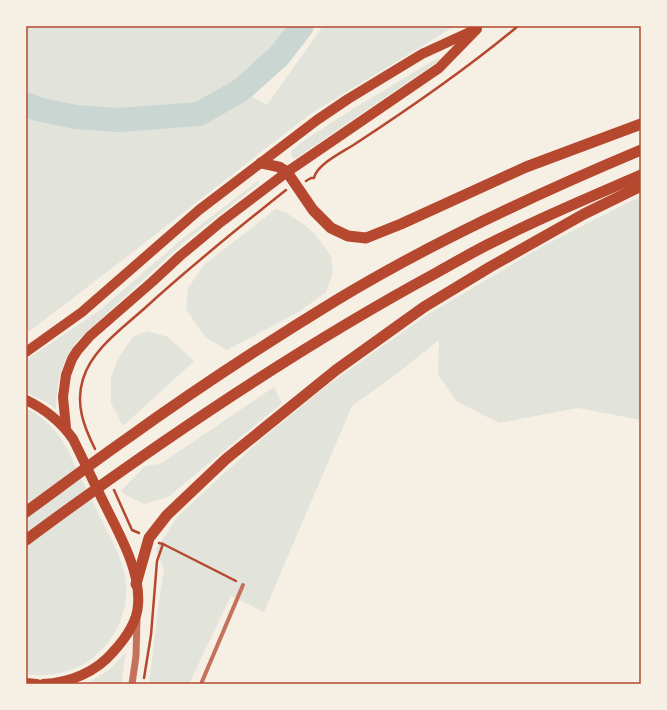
<svg xmlns="http://www.w3.org/2000/svg" width="667" height="710" viewBox="0 0 667 710" font-family="'Open Sans',sans-serif">
	<style>
		.green { fill: #e2e4dc }
		.lines { fill: none; stroke-linecap: round; stroke-linejoin: round }
		.river { stroke: #c9d6d2; stroke-width: 24 }
		.path { stroke: #b5482f; stroke-width: 2.5 }
		.minor { stroke: #c5725c; stroke-width: 4 }
		.tertiary { stroke: #c5725c; stroke-width: 7 }
		.primary { stroke: #b5482f; stroke-width: 10 }
		.trunk { stroke: #b5482f; stroke-width: 11 }
		.neatline { fill: none; stroke: #b5482f; stroke-width: 1.5 }
	</style>
	<rect width="100%" height="100%" fill="#f6efe4"/>
	<g class="green">
		<path d="M26 26H302L279 56 241 90 267 105 323 26H455L310 114 129 255 26 334Z"/>
		<path d="M440 58 437 62 296 158H293L291 155 292 150 308 138 348 112 436 59Z"/>
		<path d="M258 181 259 182 257 185 181 245 79 339C61 362 57 380 56 409L46 402 26 392V360L100 310 182 239Z"/>
		<path d="M641 196V420L578 408 499 423 456 401 438 374 439 340 395 375 352 406 264 612 231 596 189 684H149L158 609 164 569 156 549 178 516 257 443 329 384 427 315 543 246Z"/>
		<path d="M276 209 286 213 302 223 316 235 331 256 333 272 326 292 299 312 227 350 205 337 186 309 188 288 205 264Z"/>
		<path d="M147 331 168 337 194 361 123 426 111 403V377L119 357 133 337Z"/>
		<path d="M274 387 282 403 168 497 144 504 124 494 121 491 145 466 160 464Z"/>
		<path d="M26 408C40 415 51 425 60 437 69 449 74 465 81 478 89 494 97 511 105 527 114 545 124 563 126 584 128 614 114 642 90 660 73 672 46 678 26 674Z"/>
		<path d="M126 652 121 684H86L109 670Z"/>
	</g>
	<g class="lines">
		<path class="river" d="M26 104 37 109 76 117 119 120 199 114 241 90 279 56 302 26"/>
		<g class="path">
			<path d="M306 181 311 178H314C317 164 343 152 355 144 410 108 468 68 518 26"/>
			<path d="M95 449C84 427 75 404 83 379 92 349 123 328 146 307 191 266 238 228 286 190"/>
			<path d="M114 490 132 530 139 533"/>
			<path d="M163 544 236 581"/>
			<path d="M144 678 151 635 157 561 163 544 159 543"/>
		</g>
		<path class="minor" d="M201 684 243 585"/>
		<path class="tertiary" d="M132 684 136 656 137 619"/>
		<g class="primary">
			<path d="M26 352 82 312 199 210 317 120 348 99 422 54 472 31"/>
			<path d="M26 400C45 409 61 422 73 439 84 461 94 483 105 505 119 534 141 571 138 605 137 623 125 639 113 652 96 672 70 683 43 684"/>
			<path d="M66 428 63 397 66 375 72 359 77 351 90 336 152 282 180 256 221 222 287 172 439 68 477 29"/>
			<path d="M26 683 37 684"/>
		</g>
		<g class="trunk">
			<path d="M261 163 279 167 287 172 313 210 331 228 348 236 366 238 401 224 526 167 641 124"/>
			<path d="M26 512C59 488 92 463 125 440 193 391 263 345 335 301 432 242 536 194 641 150"/>
			<path d="M26 540C157 443 292 351 436 273 456 262 476 250 497 240 544 216 593 196 641 175"/>
			<path d="M136 584 149 538 167 515 226 459 336 370 424 307 490 267 584 214 641 186"/>
		</g>
	</g>
	<rect width="667" height="710" fill="none" stroke="#f6efe4" stroke-width="54"/>
	<rect x="27" y="27" width="613" height="656" class="neatline"/>
</svg>
